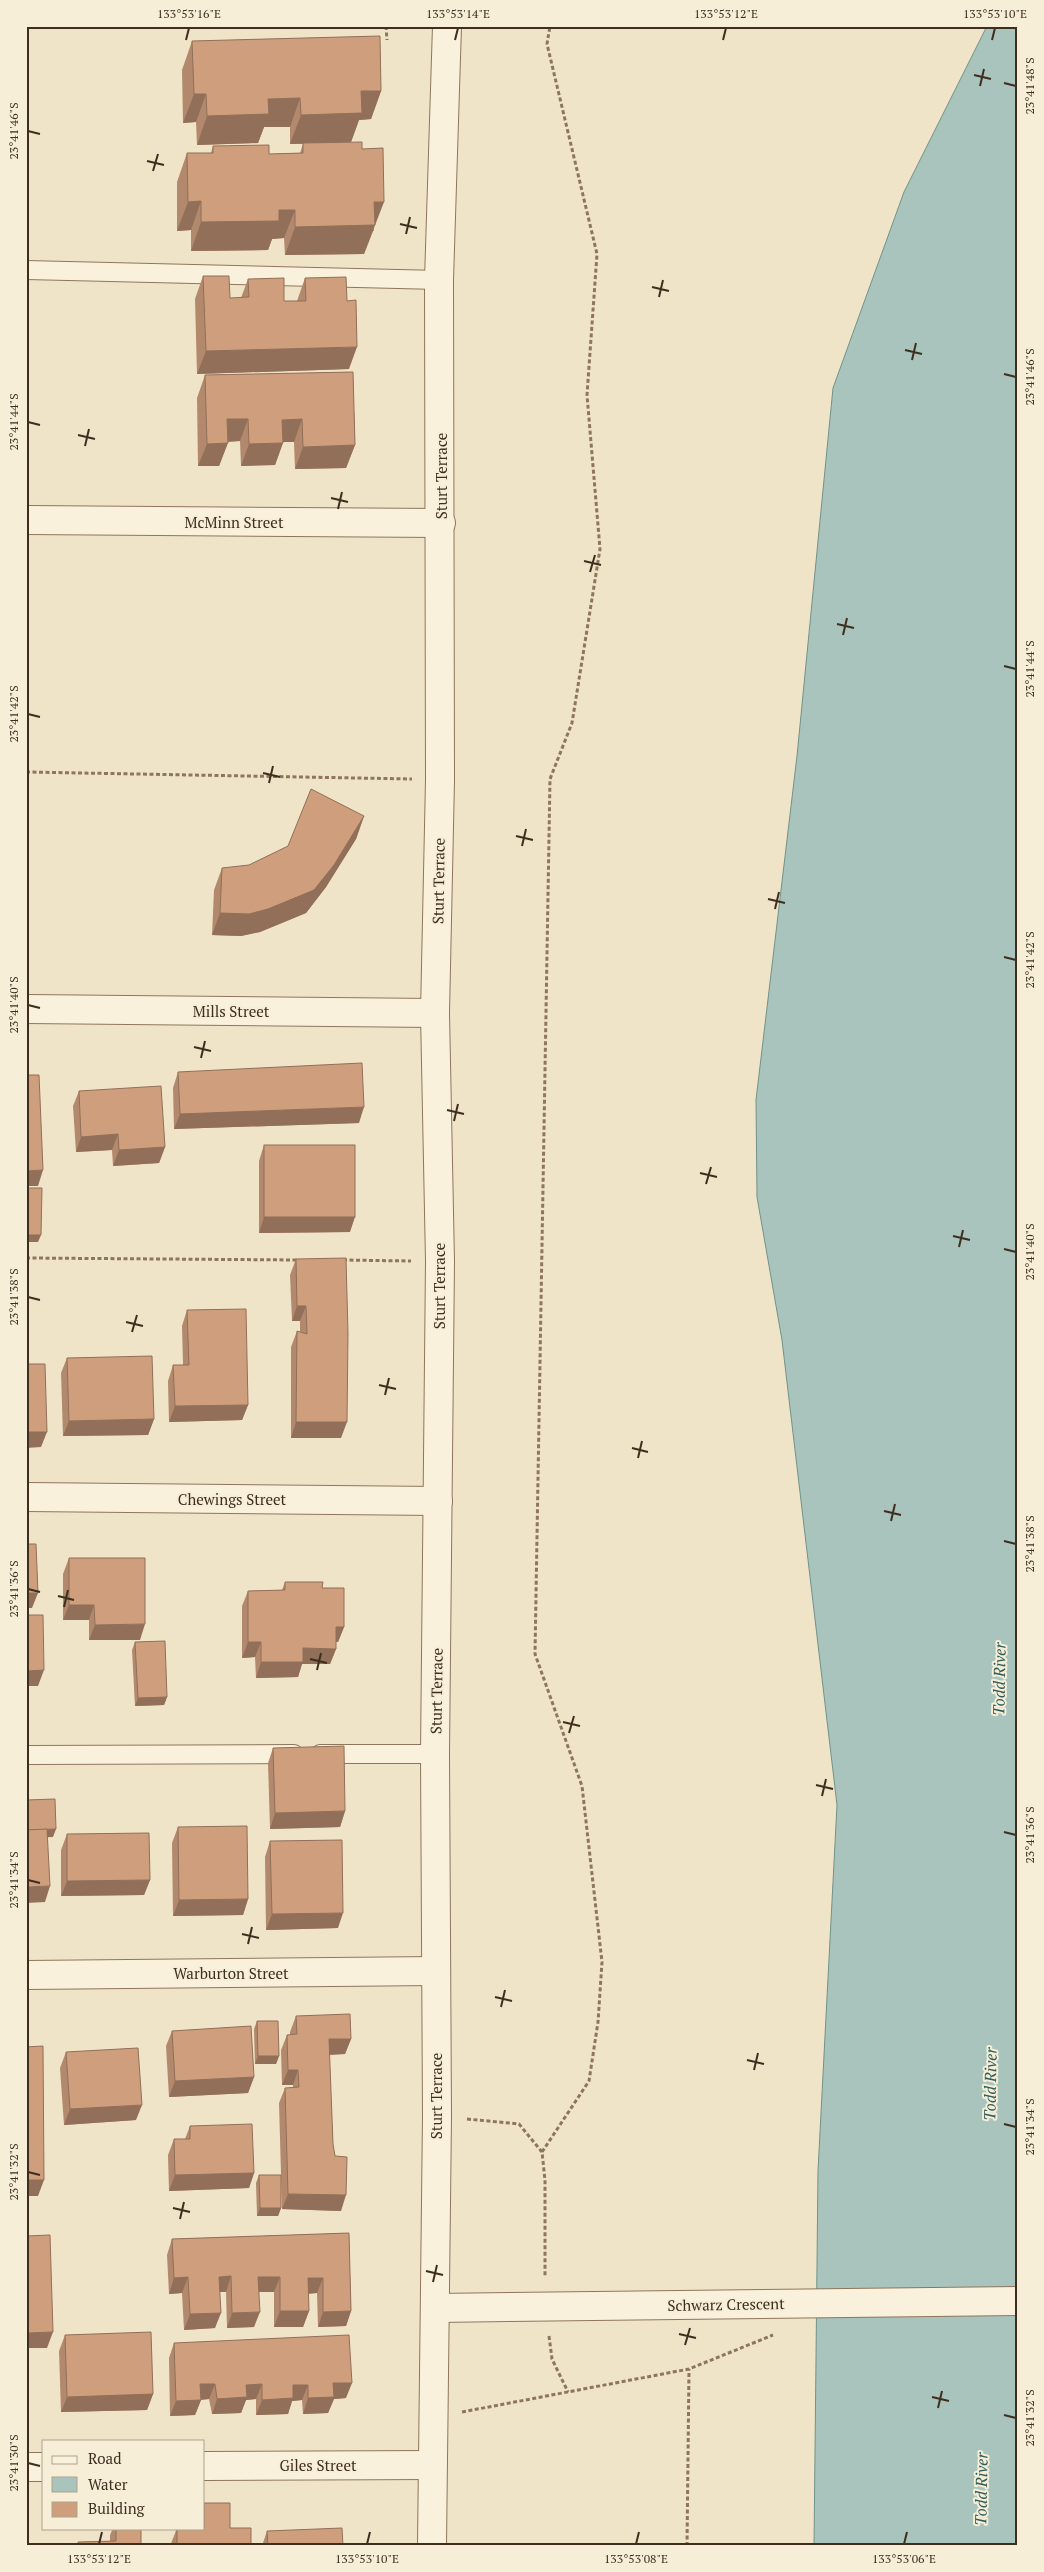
<svg xmlns="http://www.w3.org/2000/svg" width="1044" height="2572" viewBox="0 0 1044 2572" font-family="'PT Serif',serif">
	<style>
		.water { fill: #a9c4bc; stroke: #6f938a }
		.lines { fill: none; stroke-linecap: round; stroke-linejoin: round }
		.service-casing { stroke: #8d765c; stroke-width: 20 }
		.minor-casing { stroke: #8d765c; stroke-width: 30 }
		.path { stroke: #8d765c; stroke-width: 3; stroke-dasharray: 4 2.5; stroke-linecap: butt }
		.service { stroke: #faf1dc; stroke-width: 18 }
		.minor { stroke: #faf1dc; stroke-width: 28 }
		.wall { fill: #b2896c }
		.shaded-wall { fill: #916f58 }
		.building { fill: #cf9f7d; stroke: #916f58 }
		.ticks { fill: none; stroke: #3d2e20; stroke-width: 2 }
		.labels { text-anchor: middle; dominant-baseline: central; stroke-width: 4; stroke-linejoin: round; paint-order: stroke }
		.street-label { font-size: 15px; fill: #3d2e20; stroke: #f7eed8 }
		.water-label { font-size: 16px; font-style: italic; fill: #2f5d5a; stroke: #f7eed8 }
		.neatline { fill: none; stroke: #3d2e20; stroke-width: 2 }
		.ticks-label { font-size: 12px; text-anchor: middle; fill: #3d2e20 }
	</style>
	<rect width="100%" height="100%" fill="#f0e4c8"/>
	<path class="water" d="M987 26H1018V2546H814L818 2171 837 1805 782 1340 757 1197 756 1100 797 756 833 388 904 192Z"/>
	<g class="lines">
		<defs>
			<g id="service">
				<path d="M26 270 439 280"/>
				<path d="M320 1754H435"/>
				<path d="M26 1755 294 1754"/>
			</g>
			<g id="minor">
				<path d="M26 520 441 523"/>
				<path d="M26 1009 435 1013"/>
				<path d="M26 1497 438 1501"/>
				<path d="M26 1975 436 1971"/>
				<path d="M435 2308 1018 2301"/>
				<path d="M204 2466 432 2465"/>
				<path d="M26 2467H44"/>
				<path d="M432 2546 437 2116 435 1754 440 1261 435 1013 440 780 439 280 447 26"/>
			</g>
		</defs>
		<use href="#service" class="service-casing"/>
		<use href="#minor" class="minor-casing"/>
		<g class="path">
			<path d="M386 26 387 40"/>
			<path d="M26 772 412 779"/>
			<path d="M26 1258 299 1260"/>
			<path d="M343 1260 411 1261"/>
			<path d="M467 2119 519 2124 542 2152 545 2180V2277"/>
			<path d="M542 2152 589 2081 598 2022 602 1962 582 1786 535 1654 550 779 572 723 600 549 587 395 597 254 547 44 550 26"/>
			<path d="M549 2336 552 2359 568 2392"/>
			<path d="M462 2412 689 2369 773 2335"/>
			<path d="M687 2546 689 2369"/>
		</g>
		<use href="#service" class="service"/>
		<use href="#minor" class="minor"/>
	</g>
	<g class="wall">
		<path d="M192 41 381 91 371 119 359 120 351 142 313 143 362 149 374 231H373L364 254 285 255 284 238 272 239 268 250 191 251V230L177 231V182L187 153H211L213 146 269 154 300 153 303 144H290V127H264L258 143 197 145 196 122 183 123 182 70Z"/>
		<path d="M203 276 230 298H241L248 279 284 301H297L305 278 349 369 197 374 195 299Z"/>
		<path d="M353 372 355 445 346 468 295 469 294 442H283L275 465 241 466 240 441 228 442 219 466H198L197 398 205 375Z"/>
		<path d="M364 816 356 839 326 887 306 913 260 932 241 936 212 935 214 890 222 868 249 865Z"/>
		<path d="M178 1072 359 1123 174 1129 173 1088Z"/>
		<path d="M79 1091 165 1147 159 1163 113 1166 112 1150 76 1152 73 1106Z"/>
		<path d="M264 1145 350 1232 259 1233V1161Z"/>
		<path d="M296 1259 341 1438H291V1347L297 1331 300 1333V1321H292L290 1275Z"/>
		<path d="M187 1310 248 1405 242 1420 169 1422 168 1381 173 1365H183L182 1326Z"/>
		<path d="M67 1358 154 1419 148 1435 63 1436 61 1373Z"/>
		<path d="M69 1558 140 1640H89V1620H63V1574Z"/>
		<path d="M285 1582 322 1588 344 1627 338 1642H336V1649L330 1664H302L298 1677 256 1678 255 1657 242 1658V1606L248 1591 282 1590Z"/>
		<path d="M135 1642 167 1697 164 1705 135 1706 132 1650Z"/>
		<path d="M273 1748 345 1811 340 1827 270 1829 268 1763Z"/>
		<path d="M178 1827 248 1899 243 1915 173 1916 172 1843Z"/>
		<path d="M67 1834 150 1880 144 1895 61 1896V1850Z"/>
		<path d="M270 1841 338 1928 266 1930 265 1857Z"/>
		<path d="M296 2016 351 2039 345 2054 329 2055 333 2144 341 2211 282 2209 279 2103 285 2088H293V2085H282L281 2050 287 2035H290V2032Z"/>
		<path d="M257 2021 279 2056 276 2064H255L254 2029Z"/>
		<path d="M172 2031 254 2077 248 2093 169 2097 166 2046Z"/>
		<path d="M66 2052 136 2120 64 2125 60 2068Z"/>
		<path d="M190 2126 254 2173 249 2188 169 2191 168 2155 174 2139H185Z"/>
		<path d="M259 2175 281 2208 278 2216H257L256 2183Z"/>
		<path d="M349 2233 351 2311 346 2326 318 2327 317 2293 308 2294 309 2311 303 2327H274V2292H259L254 2327 227 2328 226 2292H220L215 2328 184 2330 182 2293 169 2294 167 2255 172 2239Z"/>
		<path d="M65 2335 153 2394 147 2410 61 2412 59 2351Z"/>
		<path d="M174 2343 346 2398 334 2399 328 2413 303 2414 302 2400 292 2401 288 2414 256 2415V2399L246 2400 241 2413 212 2414 209 2399 201 2400 195 2415 170 2416 169 2358Z"/>
		<path d="M113 2528H141V2546H77L78 2542 110 2541V2535Z"/>
		<path d="M177 2528H230L251 2546H170Z"/>
		<path d="M267 2531 343 2546H262Z"/>
	</g>
	<g class="shaded-wall">
		<path d="M361 91H381L371 119 359 120 351 142 290 144 301 115Z"/>
		<path d="M194 94H206L196 122 183 123Z"/>
		<path d="M300 98 290 127H264L258 143 197 145 207 116 268 99Z"/>
		<path d="M201 201 191 230 177 231 188 202Z"/>
		<path d="M374 202H384L364 254 285 255 295 227Z"/>
		<path d="M279 210H295L284 238 272 239 268 250 191 251 201 222Z"/>
		<path d="M357 347 349 369 197 374 206 351Z"/>
		<path d="M227 419H248L240 441 219 442Z"/>
		<path d="M302 419 294 442H274L282 420Z"/>
		<path d="M228 443 219 466H198L207 444Z"/>
		<path d="M283 443 275 465 241 466 249 444Z"/>
		<path d="M355 445 346 468 295 469 303 447Z"/>
		<path d="M364 816 356 839 326 887 306 913 260 932 241 936 212 935 220 913Z"/>
		<path d="M364 1107 359 1123 174 1129 180 1114Z"/>
		<path d="M118 1134 112 1150 76 1152 81 1137Z"/>
		<path d="M165 1147 159 1163 113 1166 119 1150Z"/>
		<path d="M43 1170 38 1186H26V1171Z"/>
		<path d="M264 1217H355L350 1232 259 1233Z"/>
		<path d="M26 1235H41L38 1242H26Z"/>
		<path d="M297 1306H306L300 1321H292Z"/>
		<path d="M248 1405 242 1420 169 1422 175 1406Z"/>
		<path d="M154 1419 148 1435 63 1436 69 1421Z"/>
		<path d="M296 1422H347L341 1438H291Z"/>
		<path d="M26 1432H47L41 1447 26 1448Z"/>
		<path d="M26 1593H38L32 1608H26Z"/>
		<path d="M69 1605H94L89 1620H63Z"/>
		<path d="M145 1624 140 1640H89L95 1625Z"/>
		<path d="M336 1627H344L338 1642H330Z"/>
		<path d="M248 1642H261L255 1657 242 1658Z"/>
		<path d="M303 1648 336 1649 330 1664H302L298 1677 256 1678 261 1662Z"/>
		<path d="M44 1670 38 1686H26V1671Z"/>
		<path d="M167 1697 164 1705 135 1706 138 1698Z"/>
		<path d="M345 1811 340 1827 270 1829 275 1813Z"/>
		<path d="M56 1829 53 1837 26 1838V1830Z"/>
		<path d="M150 1880 144 1895 61 1896 67 1881Z"/>
		<path d="M50 1886 45 1902 26 1903V1887Z"/>
		<path d="M248 1899 243 1915 173 1916 179 1900Z"/>
		<path d="M343 1913 338 1928 266 1930 272 1914Z"/>
		<path d="M329 2039H351L345 2054 323 2055Z"/>
		<path d="M258 2056H279L276 2064H255Z"/>
		<path d="M288 2070H298L293 2085H282Z"/>
		<path d="M254 2077 248 2093 169 2097 175 2081Z"/>
		<path d="M142 2105 136 2120 64 2125 70 2109Z"/>
		<path d="M254 2173 249 2188 169 2191 175 2175Z"/>
		<path d="M26 2180H44L38 2196H26Z"/>
		<path d="M288 2194 346 2195 341 2211 282 2209Z"/>
		<path d="M260 2208H281L278 2216H257Z"/>
		<path d="M231 2276 226 2292H213L219 2277Z"/>
		<path d="M188 2277 182 2293 169 2294 174 2278Z"/>
		<path d="M258 2277H280L274 2292H253Z"/>
		<path d="M308 2278H323L317 2293 302 2294Z"/>
		<path d="M280 2311H309L303 2327H274Z"/>
		<path d="M351 2311 346 2326 318 2327 323 2312Z"/>
		<path d="M260 2312 254 2327 227 2328 232 2313Z"/>
		<path d="M221 2313 215 2328 184 2330 190 2314Z"/>
		<path d="M53 2332 47 2348H26V2333Z"/>
		<path d="M333 2383H352L346 2398 334 2399 328 2413 303 2414 308 2398Z"/>
		<path d="M200 2384H215L209 2399 195 2400Z"/>
		<path d="M262 2384 256 2399 246 2400 241 2413 212 2414 217 2399 246 2385Z"/>
		<path d="M293 2385H308L302 2400 292 2401 288 2414 256 2415 262 2400Z"/>
		<path d="M153 2394 147 2410 61 2412 67 2397Z"/>
		<path d="M201 2400 195 2415 170 2416 176 2401Z"/>
	</g>
	<g class="building">
		<path d="M380 36 381 91H361L362 113 301 115 300 98 268 99 269 114 207 116 206 94H194L192 41Z"/>
		<path d="M362 142V149L383 148 384 202H374L375 225 295 227V210H279V221L201 222V201L188 202 187 153H213V146L269 145V154L303 153V143Z"/>
		<path d="M203 276H229L230 298 249 297 248 279 284 278V301H306L305 278 346 277 347 301 356 300 357 347 206 351Z"/>
		<path d="M353 372 355 445 303 447 302 419 282 420 283 443 249 444 248 419H227L228 443 207 444 205 375Z"/>
		<path d="M311 789 364 816 334 865 314 890 268 909 249 914 220 913 222 868 249 865 288 846Z"/>
		<path d="M362 1063 364 1107 180 1114 178 1072Z"/>
		<path d="M26 1075H39L43 1170 26 1171Z"/>
		<path d="M161 1086 165 1147 119 1150 118 1134 81 1137 79 1091Z"/>
		<rect x="264" y="1145" width="91" height="72"/>
		<path d="M26 1188H42L41 1235H26Z"/>
		<path d="M346 1258 348 1333 347 1422H296L297 1331 307 1334 306 1306H297L296 1259Z"/>
		<path d="M246 1309 248 1405 175 1406 173 1365H189L187 1310Z"/>
		<path d="M152 1356 154 1419 69 1421 67 1358Z"/>
		<path d="M26 1364H45L47 1432H26Z"/>
		<path d="M26 1544H36L38 1593H26Z"/>
		<path d="M69 1558H145V1624L95 1625 94 1605H69Z"/>
		<path d="M285 1582H323L322 1588H344V1627H336V1649L303 1648V1662H261V1642H248V1591L285 1590Z"/>
		<path d="M26 1615H43L44 1670 26 1671Z"/>
		<path d="M165 1641 167 1697 138 1698 135 1642Z"/>
		<path d="M344 1746 345 1811 275 1813 273 1748Z"/>
		<path d="M55 1799 56 1829 26 1830V1800Z"/>
		<path d="M247 1826 248 1899 179 1900 178 1827Z"/>
		<path d="M47 1829 50 1886 26 1887V1830Z"/>
		<path d="M149 1833 150 1880 67 1881V1834Z"/>
		<path d="M342 1840 343 1913 272 1914 270 1841Z"/>
		<path d="M350 2014 351 2039H329L333 2144 335 2156 347 2157 346 2195 288 2194 285 2088 299 2087 298 2070H288L287 2035 297 2034 296 2016Z"/>
		<path d="M257 2021H278L279 2056H258Z"/>
		<path d="M251 2026 254 2077 175 2081 172 2031Z"/>
		<path d="M43 2046 44 2180H26V2047Z"/>
		<path d="M138 2048 142 2105 70 2109 66 2052Z"/>
		<path d="M252 2124 254 2173 175 2175 174 2139H190V2126Z"/>
		<path d="M259 2175H281V2208H260Z"/>
		<path d="M349 2233 351 2311 323 2312V2278H308L309 2311H280V2277H258L260 2312 232 2313 231 2276 219 2277 221 2313 190 2314 188 2277 174 2278 172 2239Z"/>
		<path d="M50 2235 53 2332 26 2333V2236Z"/>
		<path d="M151 2332 153 2394 67 2397 65 2335Z"/>
		<path d="M349 2335 352 2383H333L334 2397 308 2398V2385H293V2398L262 2400V2384L246 2385 247 2397 217 2399 215 2384H200L201 2400 176 2401 174 2343Z"/>
		<path d="M204 2503H230V2528H251V2546H177V2528H204Z"/>
		<path d="M116 2528H141V2546H78V2542L116 2541Z"/>
		<path d="M342 2528 343 2546H268L267 2531Z"/>
	</g>
	<path class="ticks" d="M186 40 189 28M455 40 458 28M723 40 726 28M992 40 995 28M974 75 991 79M1004 83 1016 86M980 86 984 69M28 131 40 134M147 161 164 165M153 171 158 154M400 224 417 228M406 234 410 217M652 287 669 291M659 297 663 280M905 350 922 354M912 360 916 343M1004 374 1016 377M28 422 40 425M78 435 95 439M85 446 89 429M331 498 348 502M338 509 342 492M584 561 601 565M590 572 595 555M837 624 854 628M843 635 847 618M1004 666 1016 669M28 714 40 717M263 773 280 777M269 783 273 766M516 836 533 840M522 846 526 829M768 899 785 903M775 909 779 892M1004 957 1016 960M28 1005 40 1008M194 1047 211 1051M201 1058 205 1041M447 1110 464 1114M454 1121 458 1104M700 1173 717 1177M706 1184 711 1167M953 1236 970 1240M959 1247 963 1230M1004 1249 1016 1252M28 1297 40 1300M126 1322 143 1326M132 1332 137 1315M379 1385 396 1389M385 1395 389 1378M632 1448 648 1452M638 1458 642 1441M884 1511 901 1515M891 1521 895 1504M1004 1541 1016 1544M28 1589 40 1592M58 1596 74 1600M64 1607 68 1590M310 1659 327 1663M317 1670 321 1653M563 1722 580 1726M569 1733 574 1716M816 1785 833 1789M822 1796 826 1779M1004 1832 1016 1835M28 1880 40 1883M242 1934 259 1938M248 1944 252 1927M495 1997 512 2001M501 2007 505 1990M747 2060 764 2064M754 2070 758 2053M1004 2124 1016 2127M28 2172 40 2175M173 2208 190 2212M180 2219 184 2202M426 2271 443 2275M433 2282 437 2265M679 2334 696 2338M685 2345 690 2328M932 2397 949 2401M938 2408 942 2391M1004 2415 1016 2418M28 2463 40 2466M99 2544 102 2532M367 2544 370 2532M636 2544 639 2532M904 2544 907 2532"/>
	<g class="labels">
		<g class="street-label">
			<text transform="translate(441 476) rotate(-90)">Sturt Terrace</text>
			<text x="234" y="522">McMinn Street</text>
			<text transform="translate(438 881) rotate(-89)">Sturt Terrace</text>
			<text x="231" y="1011">Mills Street</text>
			<text transform="translate(439 1286) rotate(-90)">Sturt Terrace</text>
			<text x="232" y="1499">Chewings Street</text>
			<text transform="translate(436 1691) rotate(-89)">Sturt Terrace</text>
			<text x="231" y="1973">Warburton Street</text>
			<text transform="translate(436 2096) rotate(-90)">Sturt Terrace</text>
			<text transform="translate(726 2304) rotate(-1)">Schwarz Crescent</text>
			<text x="318" y="2465">Giles Street</text>
		</g>
		<g class="water-label">
			<text transform="translate(999 1679) rotate(-89)">Todd River</text>
			<text transform="translate(990 2084) rotate(-89)">Todd River</text>
			<text transform="translate(981 2489) rotate(-89)">Todd River</text>
		</g>
	</g>
	<rect width="1044" height="2572" fill="none" stroke="#f7eed8" stroke-width="55"/>
	<rect x="42" y="2440" width="162" height="90" fill="#f7eed8" stroke="#ada18e"/>
	<rect x="52" y="2456" width="25" height="8" fill="#faf1dc" stroke="#ada18e"/>
	<text x="88" y="2464" font-size="15" fill="#3d2e20">Road</text>
	<rect x="52" y="2477" width="25" height="15" fill="#a9c4bc" stroke="#ada18e"/>
	<text x="88" y="2490" font-size="15" fill="#3d2e20">Water</text>
	<rect x="52" y="2502" width="25" height="15" fill="#cf9f7d" stroke="#ada18e"/>
	<text x="88" y="2514" font-size="15" fill="#3d2e20">Building</text>
	<rect x="28" y="28" width="988" height="2516" class="neatline"/>
	<g class="ticks-label">
		<text x="189" y="18">133°53'16"E</text>
		<text x="458" y="18">133°53'14"E</text>
		<text x="726" y="18">133°53'12"E</text>
		<text x="995" y="18">133°53'10"E</text>
		<text transform="translate(1030 86) rotate(-90)" y="4">23°41'48"S</text>
		<text transform="translate(14 131) rotate(-90)" y="4">23°41'46"S</text>
		<text transform="translate(1030 377) rotate(-90)" y="4">23°41'46"S</text>
		<text transform="translate(14 422) rotate(-90)" y="4">23°41'44"S</text>
		<text transform="translate(1030 669) rotate(-90)" y="4">23°41'44"S</text>
		<text transform="translate(14 714) rotate(-90)" y="4">23°41'42"S</text>
		<text transform="translate(1030 960) rotate(-90)" y="4">23°41'42"S</text>
		<text transform="translate(14 1005) rotate(-90)" y="4">23°41'40"S</text>
		<text transform="translate(1030 1252) rotate(-90)" y="4">23°41'40"S</text>
		<text transform="translate(14 1297) rotate(-90)" y="4">23°41'38"S</text>
		<text transform="translate(1030 1544) rotate(-90)" y="4">23°41'38"S</text>
		<text transform="translate(14 1589) rotate(-90)" y="4">23°41'36"S</text>
		<text transform="translate(1030 1835) rotate(-90)" y="4">23°41'36"S</text>
		<text transform="translate(14 1880) rotate(-90)" y="4">23°41'34"S</text>
		<text transform="translate(1030 2127) rotate(-90)" y="4">23°41'34"S</text>
		<text transform="translate(14 2172) rotate(-90)" y="4">23°41'32"S</text>
		<text transform="translate(1030 2418) rotate(-90)" y="4">23°41'32"S</text>
		<text transform="translate(14 2463) rotate(-90)" y="4">23°41'30"S</text>
		<text x="99" y="2563">133°53'12"E</text>
		<text x="367" y="2563">133°53'10"E</text>
		<text x="636" y="2563">133°53'08"E</text>
		<text x="904" y="2563">133°53'06"E</text>
	</g>
</svg>
